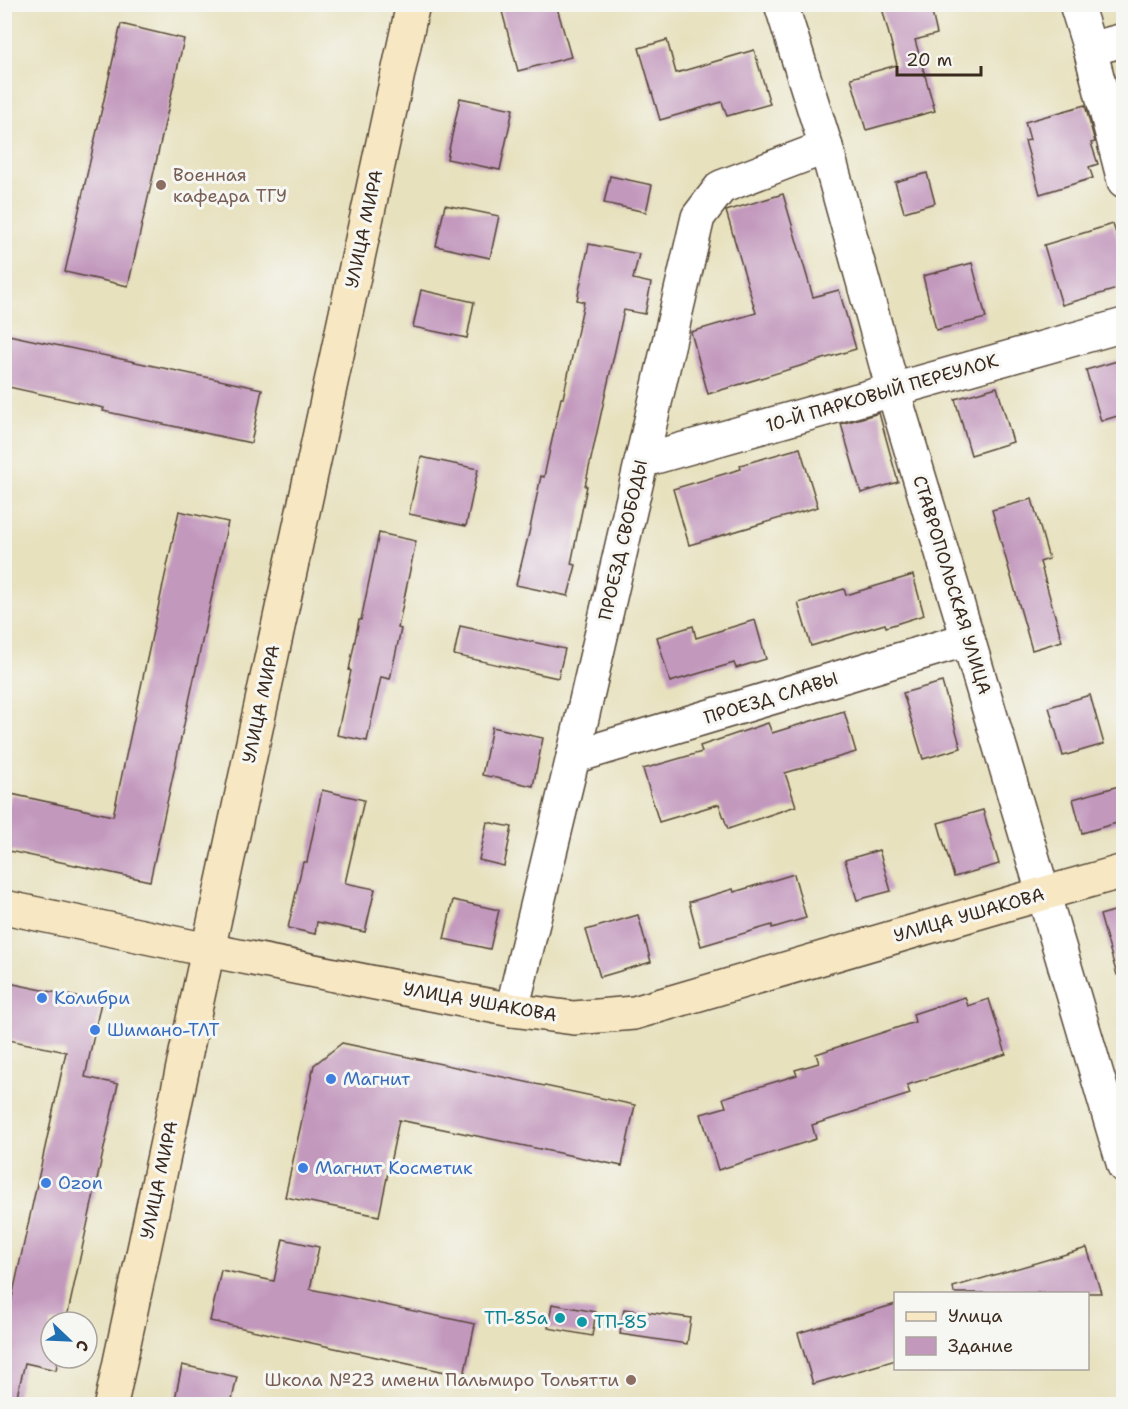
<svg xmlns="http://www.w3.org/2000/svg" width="1128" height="1409" viewBox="0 0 1128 1409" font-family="'Shantell Sans',sans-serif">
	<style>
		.building { fill: #c298bd }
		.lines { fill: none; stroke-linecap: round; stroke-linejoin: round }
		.street-casing { stroke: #554536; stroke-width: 36 }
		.secondary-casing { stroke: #554536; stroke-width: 36 }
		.street { stroke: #fff; stroke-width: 33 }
		.secondary { stroke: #f7e8c3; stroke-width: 33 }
		.education-dot { fill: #8d6e63; stroke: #f6f6f2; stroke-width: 2 }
		.shop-dot { fill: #3f7fe0; stroke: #f6f6f2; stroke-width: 2 }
		.culture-dot { fill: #0f9aa8; stroke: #f6f6f2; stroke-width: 2 }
		.labels { text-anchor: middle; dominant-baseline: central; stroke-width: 6; stroke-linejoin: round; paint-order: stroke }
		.education-label { font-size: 18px; fill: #785e54; stroke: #f6f6f2; text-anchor: start }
		.street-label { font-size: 18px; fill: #3b2a1e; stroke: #f6f6f2 }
		.shop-label { font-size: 18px; fill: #366cbe; stroke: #f6f6f2; text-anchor: start }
		.culture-label { font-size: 18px; fill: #0d838f; stroke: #f6f6f2; text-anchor: end }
	</style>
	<rect width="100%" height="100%" fill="#f6f6f2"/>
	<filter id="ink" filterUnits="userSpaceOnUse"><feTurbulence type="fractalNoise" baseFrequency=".0167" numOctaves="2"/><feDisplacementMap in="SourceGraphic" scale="12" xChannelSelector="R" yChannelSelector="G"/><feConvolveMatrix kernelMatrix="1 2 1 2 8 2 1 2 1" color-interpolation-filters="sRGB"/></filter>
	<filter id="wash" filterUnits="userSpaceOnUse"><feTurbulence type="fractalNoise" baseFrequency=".008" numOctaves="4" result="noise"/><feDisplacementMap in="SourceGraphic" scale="24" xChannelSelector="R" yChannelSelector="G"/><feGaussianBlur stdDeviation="1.35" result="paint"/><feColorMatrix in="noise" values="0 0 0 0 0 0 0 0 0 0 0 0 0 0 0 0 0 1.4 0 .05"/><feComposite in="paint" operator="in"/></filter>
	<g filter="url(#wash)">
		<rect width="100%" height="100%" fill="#e7e1be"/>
		<g id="blocks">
			<g class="building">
				<path d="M500 4H556L571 57 518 71Z"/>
				<path d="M881 4H930L937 34 915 40 935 111 866 130 851 78 897 65Z"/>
				<path d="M121 24 184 39 128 286 65 272Z"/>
				<path d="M667 40 676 73 754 50 770 104 727 116 722 102 660 120 639 48Z"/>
				<path d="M460 98 513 109 500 170 447 159Z"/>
				<path d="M1085 105 1095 142 1091 143 1098 164 1089 167 1093 178 1040 194 1025 141 1030 140 1025 122Z"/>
				<path d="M927 173 935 203 904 212 895 182Z"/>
				<path d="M610 176 652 185 646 212 604 203Z"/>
				<path d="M783 194 813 297 839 290 856 349 708 394 691 332 756 313 726 211Z"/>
				<path d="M445 205 499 216 490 258 436 246Z"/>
				<path d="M1113 224 1124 258V287L1062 305 1044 245Z"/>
				<path d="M589 244 639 254 633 279 651 283 645 314 624 310 585 486H587L571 564 576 565 568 596 516 585 529 533 541 476 544 477 561 398H563L584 302 577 300Z"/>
				<path d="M972 263 986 318 936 330 923 276Z"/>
				<path d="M421 290 474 302 467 338 413 327Z"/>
				<path d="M4 334 262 389 251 443 103 411 104 408 4 386Z"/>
				<path d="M1124 359V414L1101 421 1086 370Z"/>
				<path d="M997 387 1013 442 971 455 955 399Z"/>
				<path d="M879 413 898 482 861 493 841 424Z"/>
				<path d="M800 448 818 507 689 545 673 489 741 469 740 465Z"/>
				<path d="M421 457 478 469 466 526 409 514Z"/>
				<path d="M1032 499 1049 559 1040 562 1062 641 1032 650 992 510Z"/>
				<path d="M179 511 228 522 150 881 4 850V822L11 794 113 816Z"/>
				<path d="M379 533 416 541 398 628 401 629 390 679 381 677 367 741 337 735 351 671 349 670 359 620H361Z"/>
				<path d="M913 575 924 615 886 627 885 624 811 646 798 603 844 589 846 595Z"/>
				<path d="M755 620 766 659 736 668 734 663 670 682 657 637 693 626 696 638Z"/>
				<path d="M460 626 565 649 558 678 454 655Z"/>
				<path d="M942 682 961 748 923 759 903 693Z"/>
				<path d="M1090 695 1104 744 1063 756 1049 707Z"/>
				<path d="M844 711 856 752 785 773 796 806 728 829 719 804 659 822 643 769 702 752 700 746 768 723 772 733Z"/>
				<path d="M492 727 543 738 533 786 482 775Z"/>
				<path d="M1119 786 1124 802V821L1082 833 1073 799Z"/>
				<path d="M322 790 364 800 345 883 375 889 365 932 317 922 315 934 288 928 303 862H307Z"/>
				<path d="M983 810 999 864 954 877 938 823Z"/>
				<path d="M487 822 512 827 504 866 479 860Z"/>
				<path d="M879 850 891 891 857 900 845 860Z"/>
				<path d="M794 874 806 918 772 928V925L701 946 689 902 733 889 734 892Z"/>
				<path d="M453 900 499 910 490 949 444 939Z"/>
				<path d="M1124 908V975H1117L1100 915Z"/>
				<path d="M638 915 651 962 600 977 586 930Z"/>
				<path d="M4 982 101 1002 85 1077 118 1084 66 1322H51V1358H58L56 1370 25 1363 15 1404H4V1334L66 1052 4 1039Z"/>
				<path d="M965 997 968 1006 989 999 1006 1054 907 1085 910 1094 812 1125 816 1139 718 1170 701 1114 726 1107 723 1098 797 1075 795 1070 819 1063 816 1054 915 1022 913 1014Z"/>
				<path d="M342 1043 635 1105 622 1166 399 1120 379 1216 285 1197 314 1065Z"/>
				<path d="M283 1239 319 1247 310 1289 475 1324 464 1376 210 1321 221 1270 274 1281Z"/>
				<path d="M1087 1248 1101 1293H954L953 1287Z"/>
				<path d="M552 1304 596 1312 592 1336 548 1328Z"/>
				<path d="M896 1304V1360L813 1384 798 1333Z"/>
				<path d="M624 1309 691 1318 687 1344 620 1334Z"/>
				<path d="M182 1365 237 1377 231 1404H174Z"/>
			</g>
		</g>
	</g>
	<g filter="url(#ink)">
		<use href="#blocks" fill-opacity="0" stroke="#554536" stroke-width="1.5"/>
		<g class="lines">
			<defs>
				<g id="street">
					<path d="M781 4 826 147 893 390 968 639 1124 1166"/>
					<path d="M1076 4 1090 49 1124 181"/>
					<path d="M1090 49 1124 40"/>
					<path d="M641 461 1124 325"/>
					<path d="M573 757 968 639"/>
					<path d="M512 1010 573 757 698 217 721 187 826 147"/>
				</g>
				<g id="secondary">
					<path d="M4 907 208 950 512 1010 574 1018 634 1013 1014 902 1124 871"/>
					<path d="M111 1404 200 987 413 4"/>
				</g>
			</defs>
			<use href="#street" class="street-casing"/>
			<use href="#secondary" class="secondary-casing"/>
			<use href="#street" class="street"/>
			<use href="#secondary" class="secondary"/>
		</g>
	</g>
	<g class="education-dot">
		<circle cx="161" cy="185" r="6"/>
		<circle cx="631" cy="1380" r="6"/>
	</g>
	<g class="shop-dot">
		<circle cx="42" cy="998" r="6"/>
		<circle cx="95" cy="1030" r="6"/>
		<circle cx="331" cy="1079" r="6"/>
		<circle cx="303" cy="1168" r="6"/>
		<circle cx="46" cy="1183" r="6"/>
	</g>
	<g class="culture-dot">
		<circle cx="560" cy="1318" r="6"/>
		<circle cx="582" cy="1322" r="6"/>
	</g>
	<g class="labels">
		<g class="education-label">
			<text x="173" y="175">Военная<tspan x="173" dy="21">кафедра ТГУ</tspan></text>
			<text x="619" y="1380" text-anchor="end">Школа №23 имени Пальмиро Тольятти</text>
		</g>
		<g class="street-label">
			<text transform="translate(364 229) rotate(-78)">УЛИЦА МИРА</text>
			<text transform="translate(882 393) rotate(-16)">10-Й ПАРКОВЫЙ ПЕРЕУЛОК</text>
			<text transform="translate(623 540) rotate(-77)">ПРОЕЗД СВОБОДЫ</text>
			<text transform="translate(952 585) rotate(73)">СТАВРОПОЛЬСКАЯ УЛИЦА</text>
			<text transform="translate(771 698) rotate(-17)">ПРОЕЗД СЛАВЫ</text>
			<text transform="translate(261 704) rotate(-78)">УЛИЦА МИРА</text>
			<text transform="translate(969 915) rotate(-16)">УЛИЦА УШАКОВА</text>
			<text transform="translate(480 1002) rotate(10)">УЛИЦА УШАКОВА</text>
			<text transform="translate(159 1180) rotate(-78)">УЛИЦА МИРА</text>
		</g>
		<g class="shop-label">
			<text x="54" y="998">Колибри</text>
			<text x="107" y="1030">Шимано-ТЛТ</text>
			<text x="343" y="1079">Магнит</text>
			<text x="315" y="1168">Магнит Косметик</text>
			<text x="58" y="1183">Ozon</text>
		</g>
		<g class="culture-label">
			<text x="548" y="1318">ТП-85а</text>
			<text x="594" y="1322" text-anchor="start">ТП-85</text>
		</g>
	</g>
	<rect width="1128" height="1409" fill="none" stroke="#f6f6f2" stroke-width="24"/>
	<rect x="894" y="1292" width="195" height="78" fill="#f6f6f2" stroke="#aba49d" stroke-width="1.5"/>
	<rect x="906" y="1312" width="30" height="9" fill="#f7e8c3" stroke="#aba49d" stroke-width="1.5"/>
	<text x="948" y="1322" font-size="18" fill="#3b2a1e">Улица</text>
	<rect x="906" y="1337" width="30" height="18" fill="#c298bd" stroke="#aba49d" stroke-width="1.5"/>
	<text x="948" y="1352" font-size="18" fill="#3b2a1e">Здание</text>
	<g transform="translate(69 1340) rotate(113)"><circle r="28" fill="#f6f6f2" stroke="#aba49d" stroke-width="1.5"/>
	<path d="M0-4.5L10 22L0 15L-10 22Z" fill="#1f6fb2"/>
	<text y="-9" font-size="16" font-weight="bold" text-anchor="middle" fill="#3b2a1e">С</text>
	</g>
	<path d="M897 66v9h84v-9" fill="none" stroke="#3b2a1e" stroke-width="3"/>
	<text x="906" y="66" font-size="18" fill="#3b2a1e" stroke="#f6f6f2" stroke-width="4.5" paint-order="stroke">20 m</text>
</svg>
